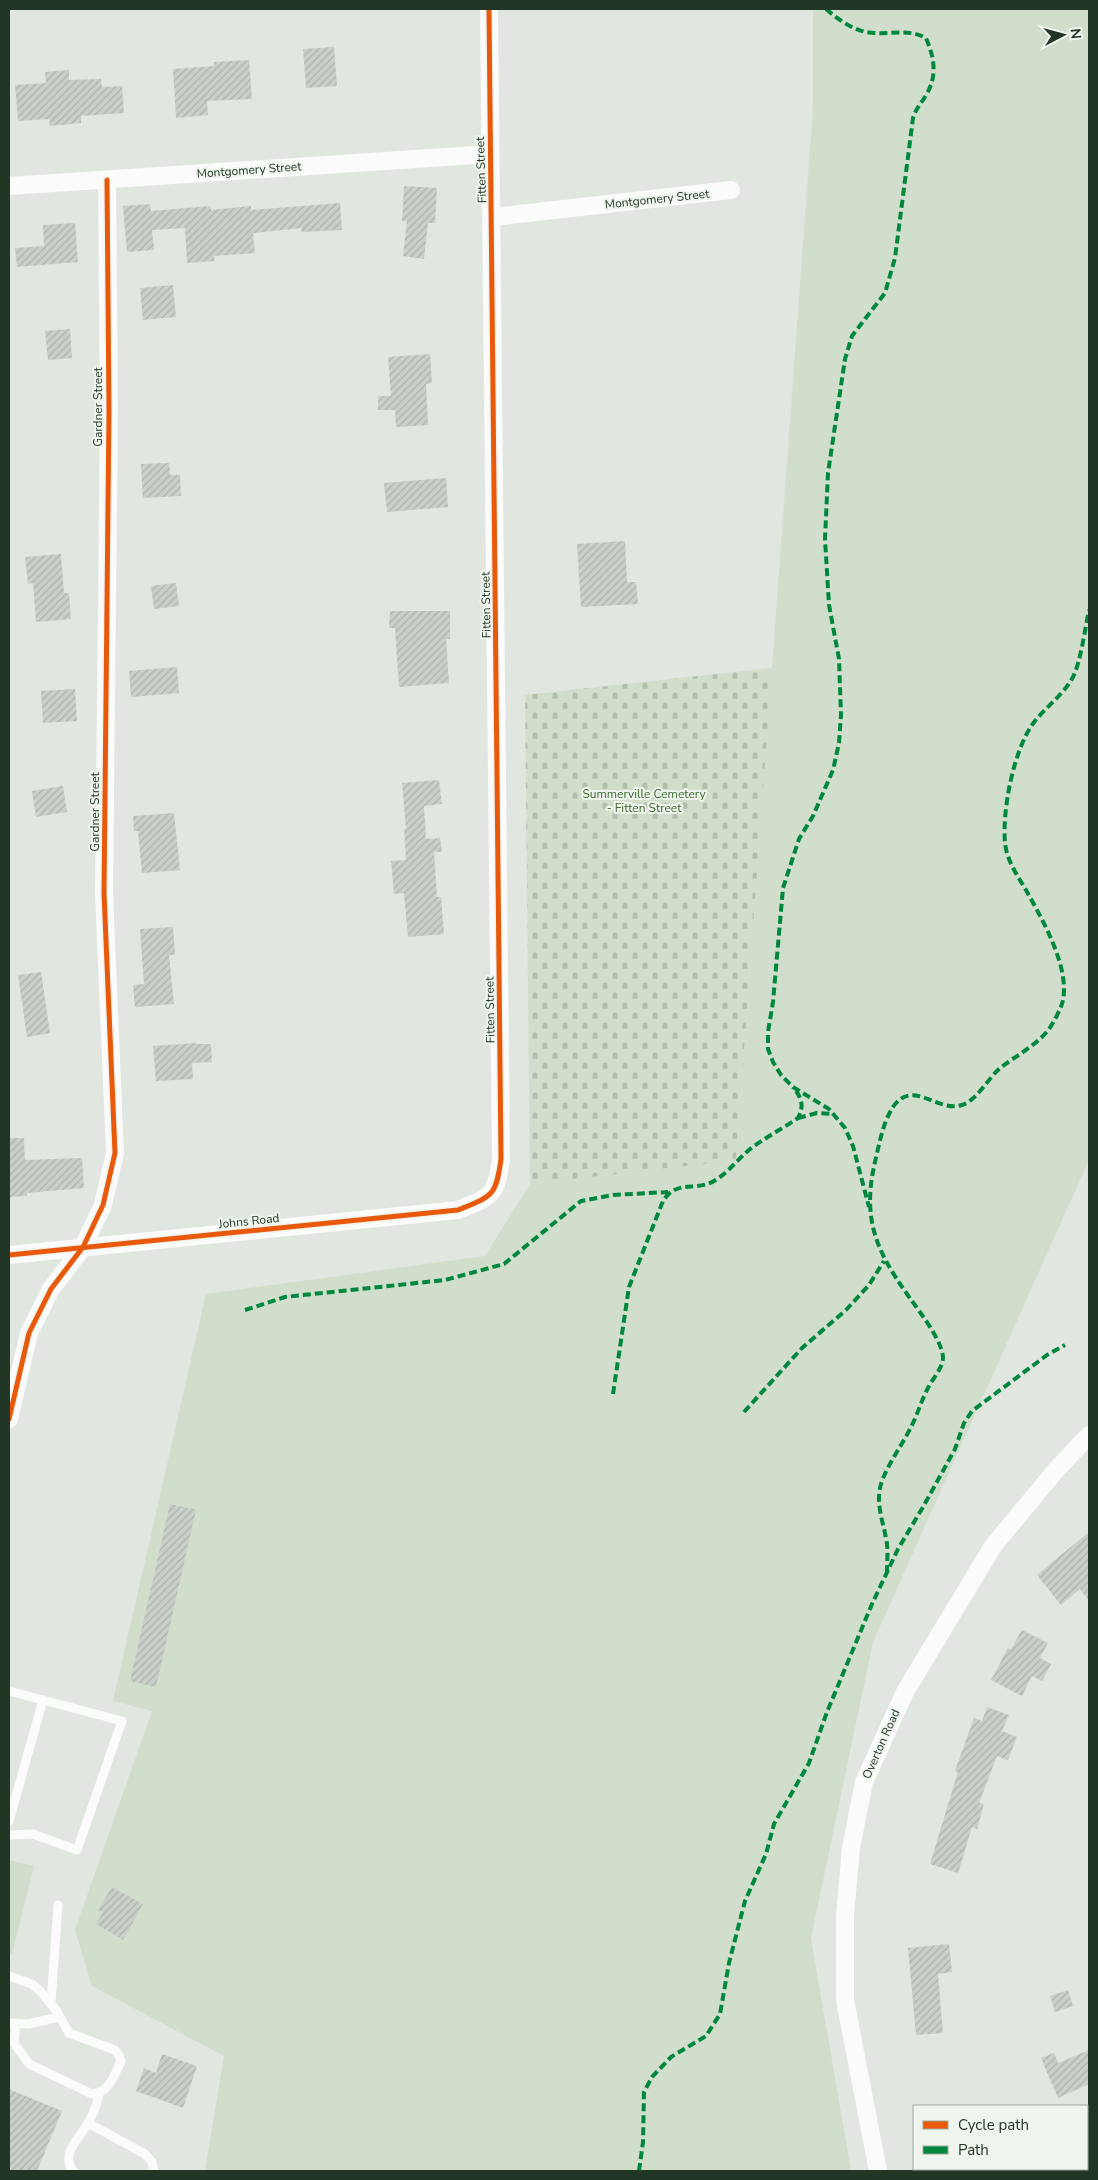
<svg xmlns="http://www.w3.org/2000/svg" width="1098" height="2180" viewBox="0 0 1098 2180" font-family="'Nunito Sans',sans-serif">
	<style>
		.green { fill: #d0decb }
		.cemetery { fill: url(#cemetery-stones) }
		.building { fill: url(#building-hatch) }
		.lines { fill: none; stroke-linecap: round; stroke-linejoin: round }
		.lane { stroke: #fafbfa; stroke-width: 9 }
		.street { stroke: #fafbfa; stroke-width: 18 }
		.quiet { stroke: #00873e; stroke-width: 4; stroke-dasharray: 8 4; stroke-linecap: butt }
		.cycleway-casing { stroke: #eff5ee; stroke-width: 8 }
		.cycleway { stroke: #e8590c; stroke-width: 5 }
		.labels { text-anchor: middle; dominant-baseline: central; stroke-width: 4; stroke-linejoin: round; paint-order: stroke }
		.street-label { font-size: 12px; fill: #213624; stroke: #eff5ee }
		.park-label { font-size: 12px; fill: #3d6830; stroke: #eff5ee }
	</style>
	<defs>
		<pattern id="cemetery-stones" width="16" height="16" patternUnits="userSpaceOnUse" patternTransform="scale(1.25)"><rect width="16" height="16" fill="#d0decb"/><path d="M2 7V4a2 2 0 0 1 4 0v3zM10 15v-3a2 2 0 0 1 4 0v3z" fill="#b2bfae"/></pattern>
		<pattern id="building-hatch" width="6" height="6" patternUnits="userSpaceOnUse" patternTransform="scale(1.25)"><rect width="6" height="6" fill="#cacfc9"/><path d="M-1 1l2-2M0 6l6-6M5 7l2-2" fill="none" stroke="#adb2ac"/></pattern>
	</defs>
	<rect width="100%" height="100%" fill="#e1e6e0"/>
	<g class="green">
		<path d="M813 9H1089V1160L873 1642 811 1938 851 2171H205L224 2056 92 1986 75 1930 152 1711 113 1701 206 1294 485 1256 530 1184 736 1159 813 107Z"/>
		<path d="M9 1860 34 1866 12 1954 9 1953Z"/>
	</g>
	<path class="cemetery" d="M772 668 736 1160 530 1184 525 695Z"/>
	<g class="building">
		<path d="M334 47 337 86 306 88 303 49Z"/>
		<path d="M249 60 252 99 207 101 208 115 176 118 173 69 214 66V62Z"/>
		<path d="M69 70V80L101 79 102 87 122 86 124 113 81 116V123L50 126 49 119 18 121 15 85 46 83 45 72Z"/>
		<path d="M404 186 437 188 435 223H428L424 259 403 256 407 221H402Z"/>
		<path d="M340 203 342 230 302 232 301 228 253 233 255 253 214 256 215 261 187 263 185 228 152 230 154 250 127 252 123 206 150 204 151 211 210 206 211 210 251 206V210Z"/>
		<path d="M75 223 78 262 17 267 15 248 44 246 43 225Z"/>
		<path d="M173 285 176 317 143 320 140 288Z"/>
		<path d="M70 329 72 358 48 360 45 331Z"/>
		<path d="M430 354 432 383 426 384 428 425 396 427 395 410H378V396H391L388 357Z"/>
		<path d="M169 463 170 475H180L181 496 143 498 141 464Z"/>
		<path d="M446 478 448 507 387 512 384 483Z"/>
		<path d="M625 541 627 582H636L638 604 581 607 577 544Z"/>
		<path d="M61 554 64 593H69L71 619 36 622 33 583 28 584 25 557Z"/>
		<path d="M176 583 179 606 154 609 151 586Z"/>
		<path d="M390 611H450V639H446L449 683 399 687 395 628H389Z"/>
		<path d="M177 667 179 693 131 697 129 671Z"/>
		<path d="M75 689 77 721 43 723 41 691Z"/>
		<path d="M439 780 442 804 424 806 426 839 440 838 442 852H434L437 897H441L444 934 408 937 404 893 394 894 391 861 406 860 404 829H406L402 783Z"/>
		<path d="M63 786 67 812 36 817 32 791Z"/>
		<path d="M174 813 180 870 142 873 138 831H134L133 816Z"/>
		<path d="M173 927 175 955H169L174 1004 135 1007 133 985 144 984 140 929Z"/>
		<path d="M41 972 50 1033 27 1037 18 975Z"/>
		<path d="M196 1043V1044H211L212 1062 192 1063 193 1079 156 1081 153 1046Z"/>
		<path d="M9 1138H24L25 1160 82 1158 84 1188 27 1193V1196L9 1197Z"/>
		<path d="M170 1504 196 1510 156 1687 130 1681Z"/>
		<path d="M1089 1532V1601L1080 1589 1061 1605 1037 1575Z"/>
		<path d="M1022 1630 1048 1643 1040 1658 1051 1664 1042 1681 1032 1676 1022 1696 991 1680 1008 1648 1011 1649Z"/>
		<path d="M987 1707 1009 1715 1002 1731 1017 1737 1008 1760 997 1756 979 1803 984 1804 977 1829 972 1827 958 1873 930 1864 958 1772 955 1771 974 1718 982 1721Z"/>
		<path d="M112 1887 143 1904 123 1940 96 1924 103 1912 98 1910Z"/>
		<path d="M949 1944 952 1972 938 1974 943 2033 916 2035 908 1948Z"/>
		<path d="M1068 1990 1073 2006 1055 2012 1050 1996Z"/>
		<path d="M1089 2050V2084L1058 2098 1041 2058 1054 2053 1058 2063Z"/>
		<path d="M162 2054 197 2066 183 2108 136 2091 144 2068 156 2073Z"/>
		<path d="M9 2089 62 2111 37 2171H9Z"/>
	</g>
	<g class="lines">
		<g class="lane">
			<path d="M9 1691 122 1721 77 1850 33 1834 9 1835"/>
			<path d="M9 1821 43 1700"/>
			<path d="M9 1976 32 1984 40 1991 56 2010 69 2033 115 2050 119 2055 121 2061C114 2076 109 2093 92 2094L29 2064 14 2043 16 2023"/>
			<path d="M51 2002 58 1905"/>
			<path d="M9 2023 28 2024 59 2017"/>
			<path d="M88 2123 145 2154 152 2162 154 2171"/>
			<path d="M73 2171C61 2154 77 2141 86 2126 93 2116 97 2106 99 2093"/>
		</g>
		<g class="street">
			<path d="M9 186 490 154"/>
			<path d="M493 217 731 190"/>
			<path d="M9 1255 458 1210C492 1196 496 1197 501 1159L489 9"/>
			<path d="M9 1419 29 1333 51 1289 83 1247 103 1205 115 1153 104 893 109 411 107 180"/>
			<path d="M878 2171 845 2000V1916L851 1848 864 1782 905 1692 993 1546 1057 1469 1089 1435"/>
			<path d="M1076 2171 1080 2169"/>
		</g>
		<g class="quiet">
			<path d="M826 9C840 21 857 33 875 33 893 34 910 29 926 38 934 57 938 76 926 95 921 104 916 108 913 118L895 258 885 293 852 336 845 359 828 473 825 539 829 605 839 659 841 715 839 743 833 770 813 816 799 839 783 888 773 1002 768 1032V1049L773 1062 781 1075 793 1087 829 1109 845 1128 853 1146 869 1207"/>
			<path d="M798 1118 817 1113 833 1114"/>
			<path d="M245 1310 285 1297 445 1280 504 1264 581 1201 613 1195 668 1192"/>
			<path d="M613 1394 629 1287 663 1201C677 1179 695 1192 714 1181 728 1173 737 1160 749 1150 764 1138 782 1129 798 1118 804 1106 802 1100 795 1089"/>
			<path d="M744 1412 802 1348 846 1310 869 1285 884 1261"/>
			<path d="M887 1573C887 1563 888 1553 887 1544 884 1523 874 1502 882 1481 889 1462 903 1444 912 1425 918 1413 922 1399 928 1388 933 1378 943 1368 943 1357 942 1344 929 1325 922 1315 884 1262 859 1230 875 1162 879 1145 883 1122 893 1107 913 1078 937 1113 962 1105 977 1100 987 1080 999 1069 1015 1056 1036 1046 1049 1029 1054 1022 1059 1012 1062 1004 1072 970 1042 919 1026 890 1017 875 1007 861 1005 843 1002 810 1014 747 1035 721 1047 706 1064 694 1073 677 1081 661 1085 628 1089 610"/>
			<path d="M639 2171 643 2142 644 2092 652 2077 671 2057 706 2036 720 2014 729 1963 745 1901 766 1854 774 1824 809 1763 827 1712 872 1604 898 1549 923 1507 955 1449 964 1423 972 1411 1047 1355 1065 1345"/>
		</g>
		<defs>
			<g id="cycleway">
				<path d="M9 1255 458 1210C492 1196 496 1197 501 1159L489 9"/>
				<path d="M9 1419 29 1333 51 1289 83 1247 103 1205 115 1153 104 893 109 411 107 180"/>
			</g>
		</defs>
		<use href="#cycleway" class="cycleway-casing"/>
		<use href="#cycleway" class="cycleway"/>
	</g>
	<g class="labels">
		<g class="street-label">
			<text transform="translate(249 170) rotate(-4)">Montgomery Street</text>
			<text transform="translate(481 170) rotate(-92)">Fitten Street</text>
			<text transform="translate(657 199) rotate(-6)">Montgomery Street</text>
			<text transform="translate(98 407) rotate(-90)">Gardner Street</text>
			<text transform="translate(486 605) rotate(-91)">Fitten Street</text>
			<text transform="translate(95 812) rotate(-90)">Gardner Street</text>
			<text transform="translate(490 1010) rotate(-91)">Fitten Street</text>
			<text transform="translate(249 1221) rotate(-6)">Johns Road</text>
			<text transform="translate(881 1744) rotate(-66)">Overton Road</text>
		</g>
		<g class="park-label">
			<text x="644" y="794">Summerville Cemetery<tspan x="644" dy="14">- Fitten Street</tspan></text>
		</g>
	</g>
	<rect width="1098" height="2180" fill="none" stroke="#213624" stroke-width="20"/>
	<rect x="913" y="2105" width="175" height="65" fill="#eff5ee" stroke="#9da99d"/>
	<rect x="923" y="2121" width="25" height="8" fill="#e8590c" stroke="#9da99d"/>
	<text x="958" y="2130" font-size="15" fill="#213624">Cycle path</text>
	<rect x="923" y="2146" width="25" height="8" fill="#00873e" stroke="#9da99d"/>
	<text x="958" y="2155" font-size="15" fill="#213624">Path</text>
	<g transform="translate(1063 35) rotate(84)" stroke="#eff5ee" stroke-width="4" paint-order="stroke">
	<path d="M0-4L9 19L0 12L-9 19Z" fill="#213624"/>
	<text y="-8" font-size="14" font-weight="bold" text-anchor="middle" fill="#213624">N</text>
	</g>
</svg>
